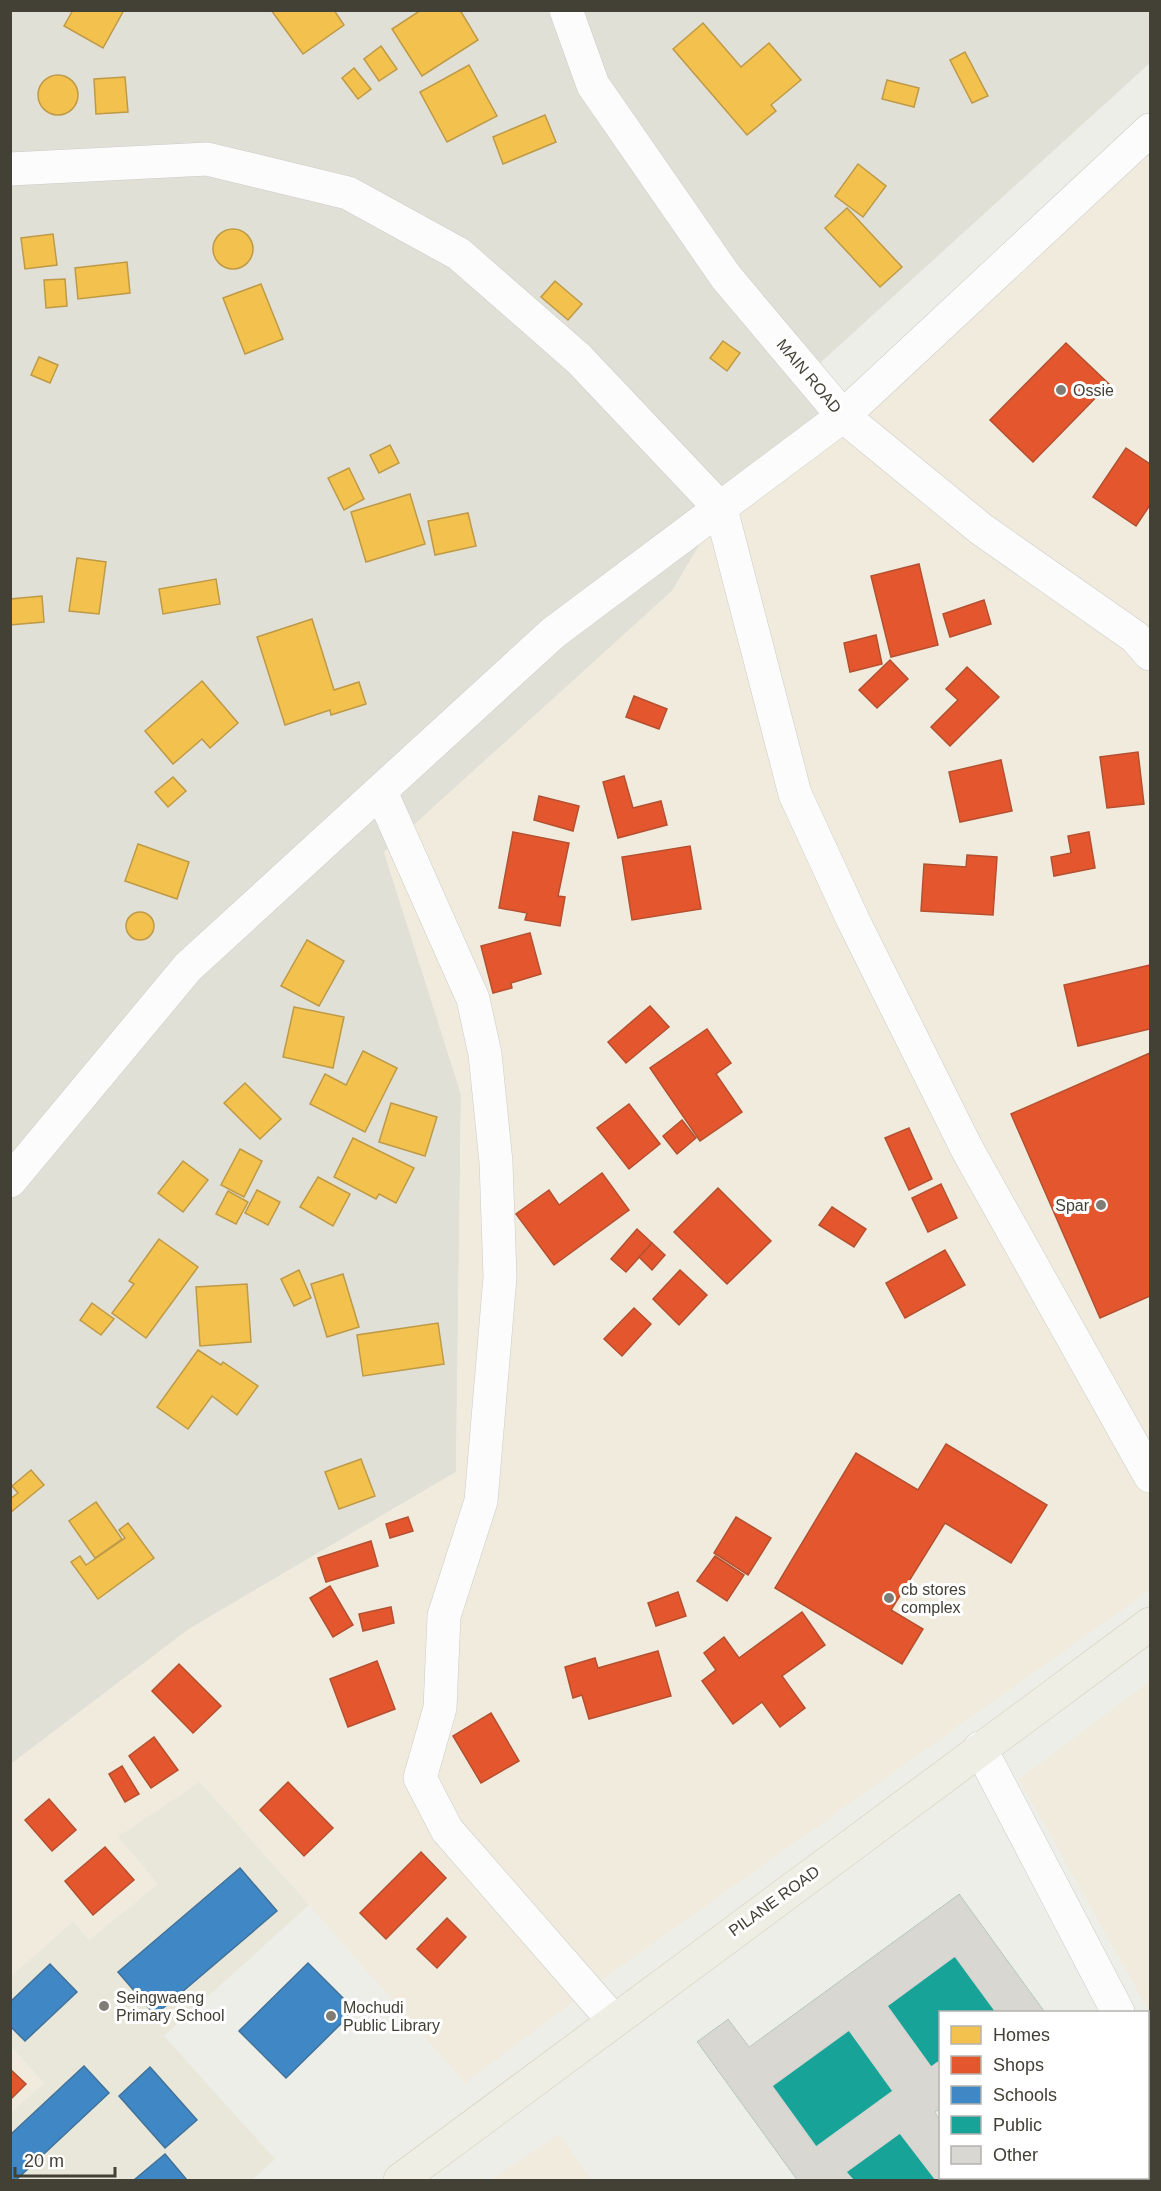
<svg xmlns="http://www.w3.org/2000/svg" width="1161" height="2191" viewBox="0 0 1161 2191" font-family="Helvetica,sans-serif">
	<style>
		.residential { fill: #e1e0d7 }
		.commercial { fill: #f0ebdd }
		.education { fill: #e8e7d9 }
		.homes { fill: #f2c14e; stroke: #be9a47; stroke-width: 1.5 }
		.shops { fill: #e4572e; stroke: #b45030; stroke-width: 1.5 }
		.schools { fill: #3f88c5; stroke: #40729a; stroke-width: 1.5 }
		.public { fill: #17a398; stroke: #24857b; stroke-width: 1.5 }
		.building { fill: #d8d7d1; stroke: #d6d5cf; stroke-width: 1.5; fill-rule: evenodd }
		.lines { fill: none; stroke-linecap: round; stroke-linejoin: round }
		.minor-casing { stroke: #cccbc7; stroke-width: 34 }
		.major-casing { stroke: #cfcbb8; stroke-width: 34 }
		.minor { stroke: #fcfcfc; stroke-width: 33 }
		.major { stroke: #efeee4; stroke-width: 33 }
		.poi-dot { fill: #7f7d75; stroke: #fff; stroke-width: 2 }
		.labels { text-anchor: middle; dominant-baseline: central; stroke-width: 6; stroke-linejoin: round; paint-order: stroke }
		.street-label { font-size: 16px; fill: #434036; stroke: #fff }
		.poi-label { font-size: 16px; fill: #434036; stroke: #fff; text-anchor: start }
	</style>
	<rect width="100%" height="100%" fill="#eeeee9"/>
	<path class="residential" d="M11 11H1150V63L808 374 843 416 721 509 672 591 384 852 461 1094 456 1472 189 1629 11 1764Z"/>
	<g class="commercial">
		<path d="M1150 151V1590L617 1969 465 2083 201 1782 158 1884 89 1940 73 1922 11 1977V1764L189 1629 456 1472 461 1094 384 852 672 591 721 509Z"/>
		<path d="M1150 1681V2013L1019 1779Z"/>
		<path d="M10 2046 44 2083 11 2113H10Z"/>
		<path d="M559 2134 592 2180H490Z"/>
	</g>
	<path class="education" d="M200 1782 309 1905 164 2036 275 2159 252 2180H11V2113L44 2083 11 2046 10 1977 73 1922 89 1940 158 1884 118 1837Z"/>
	<g class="homes">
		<path d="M73 10H124L103 48 64 26Z"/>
		<path d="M271 10H334L344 25 303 54Z"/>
		<path d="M421 10H460L478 40 422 76 392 29Z"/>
		<path d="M703 23 741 67 769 43 801 80 771 105 776 111 747 135 673 49Z"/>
		<path d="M381 46 397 69 379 81 364 59Z"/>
		<path d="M965 52 988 96 972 103 950 60Z"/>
		<path d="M469 65 497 116 447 142 420 92Z"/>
		<path d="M354 68 371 89 358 99 342 78Z"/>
		<circle cx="58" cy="95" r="20"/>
		<path d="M125 77 128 112 96 114 94 79Z"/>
		<path d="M887 80 919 88 914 107 882 99Z"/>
		<path d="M545 115 556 142 503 164 493 137Z"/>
		<path d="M858 164 886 186 863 217 835 196Z"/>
		<path d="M847 208 902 267 880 287 825 228Z"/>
		<circle cx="233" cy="249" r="20"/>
		<path d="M53 234 57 265 25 269 21 238Z"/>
		<path d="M127 262 130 293 78 299 75 268Z"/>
		<path d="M65 279 67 306 46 308 44 280Z"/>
		<path d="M555 281 582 304 568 320 541 297Z"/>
		<path d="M261 284 283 339 245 354 223 298Z"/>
		<path d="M723 341 740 353 727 371 710 358Z"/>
		<path d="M39 357 58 365 50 383 31 375Z"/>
		<path d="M390 445 399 463 379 473 370 455Z"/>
		<path d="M349 468 364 499 344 510 328 478Z"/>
		<path d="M410 494 425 544 366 562 351 512Z"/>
		<path d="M468 513 476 546 435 555 428 521Z"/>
		<path d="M77 558 106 562 99 614 69 611Z"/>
		<path d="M216 579 220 604 163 614 159 589Z"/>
		<path d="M42 596 44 622 10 625V599Z"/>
		<path d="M312 619 334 690 359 682 366 704 331 715 330 710 285 725 257 637Z"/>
		<path d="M202 681 238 723 210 748 202 739 173 764 145 731Z"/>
		<path d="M173 777 186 791 168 807 155 792Z"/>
		<path d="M138 844 189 862 177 899 125 881Z"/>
		<circle cx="140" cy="926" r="14"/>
		<path d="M307 940 344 961 319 1006 281 986Z"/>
		<path d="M294 1007 344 1017 333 1068 283 1057Z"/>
		<path d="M363 1051 397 1068 365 1132 310 1104 325 1074 346 1085Z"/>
		<path d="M245 1083 281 1119 260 1139 224 1103Z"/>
		<path d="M391 1103 437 1117 425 1156 379 1142Z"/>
		<path d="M353 1138 414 1168 396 1203 379 1194 376 1199 334 1177Z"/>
		<path d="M240 1149 262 1161 244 1197 221 1185Z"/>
		<path d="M183 1161 208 1180 183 1212 158 1193Z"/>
		<path d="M318 1177 350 1194 333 1226 300 1207Z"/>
		<path d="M257 1190 280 1202 268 1225 245 1213Z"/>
		<path d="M228 1191 248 1202 236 1224 216 1214Z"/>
		<path d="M159 1239 198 1267 146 1338 112 1313 134 1284 129 1281Z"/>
		<path d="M299 1270 311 1298 294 1306 281 1279Z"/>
		<path d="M343 1274 359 1327 327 1337 311 1284Z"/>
		<path d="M247 1284 251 1342 200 1346 196 1287Z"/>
		<path d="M92 1303 114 1319 101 1335 80 1320Z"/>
		<path d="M438 1323 444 1364 363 1376 357 1335Z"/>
		<path d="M198 1350 221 1365 223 1362 258 1386 237 1415 212 1396 188 1429 157 1407Z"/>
		<path d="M361 1459 375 1496 339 1509 325 1472Z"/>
		<path d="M31 1470 44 1485 10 1513V1499L18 1493 12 1486Z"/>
		<path d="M96 1502 122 1539 95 1558 69 1521Z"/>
		<path d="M128 1523 154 1558 98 1599 71 1562 80 1556 86 1565 125 1538 119 1530Z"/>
	</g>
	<g class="shops">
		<path d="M1066 343 1109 384 1033 462 990 420Z"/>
		<path d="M1126 448 1150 464V505L1136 526 1093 497Z"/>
		<path d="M919 564 938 645 891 657 871 576Z"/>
		<path d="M984 600 991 624 950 637 943 614Z"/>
		<path d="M876 635 882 664 850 672 844 643Z"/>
		<path d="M890 660 908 679 877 708 859 690Z"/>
		<path d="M967 667 999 697 950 746 931 727 958 700 946 689Z"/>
		<path d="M634 696 667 709 659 729 626 717Z"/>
		<path d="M1138 752 1144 804 1107 808 1100 757Z"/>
		<path d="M1001 760 1012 811 960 822 949 772Z"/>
		<path d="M624 776 633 808 661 801 667 825 618 838 603 782Z"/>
		<path d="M539 796 579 806 573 831 534 820Z"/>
		<path d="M513 832 569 843 558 896 565 897 560 926 525 920 527 913 499 908Z"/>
		<path d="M1089 832 1095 868 1054 876 1051 857 1071 853 1068 836Z"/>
		<path d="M690 846 701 909 632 920 622 857Z"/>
		<path d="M967 855 997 857 993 915 921 911 924 864 966 867Z"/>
		<path d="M530 933 541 974 511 983 512 988 493 993 481 946Z"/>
		<path d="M1150 965V1029L1078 1046 1064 985Z"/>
		<path d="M650 1006 669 1027 626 1063 608 1042Z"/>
		<path d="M707 1029 731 1063 716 1074 742 1112 700 1141 650 1068Z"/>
		<path d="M1150 1053V1296L1100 1318 1011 1114Z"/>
		<path d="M629 1104 660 1144 629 1169 597 1128Z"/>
		<path d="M682 1120 696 1138 677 1154 663 1136Z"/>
		<path d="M909 1128 932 1179 909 1190 885 1138Z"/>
		<path d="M602 1173 629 1210 554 1265 516 1214 549 1190 559 1205Z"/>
		<path d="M941 1184 957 1218 928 1232 912 1198Z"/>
		<path d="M718 1188 771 1241 727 1284 674 1232Z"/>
		<path d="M832 1207 866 1229 854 1247 819 1225Z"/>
		<path d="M637 1229 652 1243 626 1272 611 1259Z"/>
		<path d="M652 1243 665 1255 652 1270 639 1257Z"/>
		<path d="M945 1250 965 1285 905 1318 886 1283Z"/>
		<path d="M680 1270 707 1295 679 1325 653 1299Z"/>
		<path d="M634 1308 651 1324 622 1356 604 1339Z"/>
		<path d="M946 1444 1047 1505 1011 1563 945 1523 891 1610 923 1629 902 1664 775 1588 856 1453 918 1490Z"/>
		<path d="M408 1517 413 1531 390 1538 386 1524Z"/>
		<path d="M736 1517 771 1538 748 1575 714 1553Z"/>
		<path d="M371 1541 378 1566 326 1582 318 1558Z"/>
		<path d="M715 1556 744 1575 727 1601 697 1581Z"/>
		<path d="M330 1586 353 1625 333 1637 310 1598Z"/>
		<path d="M678 1592 686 1616 656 1626 648 1603Z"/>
		<path d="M391 1607 394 1623 363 1631 359 1614Z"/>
		<path d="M802 1612 825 1645 782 1676 805 1708 780 1727 762 1702 733 1724 702 1681 716 1670 704 1653 724 1637 739 1658Z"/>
		<path d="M658 1651 671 1696 589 1719 582 1695 573 1698 565 1667 595 1658 598 1668Z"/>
		<path d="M377 1661 395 1709 348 1727 330 1679Z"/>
		<path d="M179 1664 221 1706 193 1733 152 1691Z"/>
		<path d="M491 1713 519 1761 481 1783 453 1736Z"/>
		<path d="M154 1737 178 1770 151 1788 129 1756Z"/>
		<path d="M122 1766 139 1794 125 1802 109 1774Z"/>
		<path d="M288 1782 333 1828 304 1856 260 1810Z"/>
		<path d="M49 1799 76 1830 52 1851 25 1820Z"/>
		<path d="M105 1847 134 1880 93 1915 65 1881Z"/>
		<path d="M421 1852 446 1878 386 1939 360 1913Z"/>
		<path d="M447 1918 466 1937 437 1968 417 1949Z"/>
		<path d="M10 2069 26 2084 10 2100Z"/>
	</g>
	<g class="schools">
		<path d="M240 1868 277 1911 155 2015 118 1972Z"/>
		<path d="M308 1963 355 2010 286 2078 239 2031Z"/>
		<path d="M50 1964 77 1992 25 2041 10 2026V2002Z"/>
		<path d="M84 2066 109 2093 16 2180H10V2135Z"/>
		<path d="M150 2067 197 2120 165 2148 119 2096Z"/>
		<path d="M165 2154 187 2180H134Z"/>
	</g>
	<path class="public" d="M959 1895 1044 2012H940V2108L934 2112 940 2122V2178H981L983 2180H798L698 2042 728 2020 749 2048Z"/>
	<path class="building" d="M959 1895 1044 2012H996L955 1956 887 2006 931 2067 940 2061V2108L934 2112 940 2122V2178H981L983 2180H936L900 2133 846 2172 853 2180H798L698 2042 728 2020 749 2048ZM849 2030 893 2091 816 2147 772 2086Z"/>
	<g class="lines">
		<defs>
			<g id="minor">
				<path d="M566 10 593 85 726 277 843 416 981 529 1135 637 1150 654"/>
				<path d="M10 169 207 159 348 193 459 254 579 359 721 509 795 794 853 920 967 1149 1150 1476"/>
				<path d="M381 792 473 999 485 1054 496 1162 500 1277 481 1501 444 1616 440 1708 420 1778 447 1830 613 2020"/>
				<path d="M10 1181 188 967 553 633 843 416 1150 130"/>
				<path d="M980 1748 1118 2012"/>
				<path d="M1148 2070 1150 2075"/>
			</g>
			<path id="major" d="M400 2180 1150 1624"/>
		</defs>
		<use href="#minor" class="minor-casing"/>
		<use href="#major" class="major-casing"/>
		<use href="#minor" class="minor"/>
		<use href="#major" class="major"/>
	</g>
	<g class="poi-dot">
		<circle cx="1061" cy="390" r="6"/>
		<circle cx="1101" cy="1205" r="6"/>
		<circle cx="889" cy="1598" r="6"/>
		<circle cx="104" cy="2006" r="6"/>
		<circle cx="331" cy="2016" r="6"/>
	</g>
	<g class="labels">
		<g class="street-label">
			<text transform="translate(809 376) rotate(50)">MAIN ROAD</text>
			<text transform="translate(774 1901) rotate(-36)">PILANE ROAD</text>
		</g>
		<g class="poi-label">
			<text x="1073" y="390">Ossie</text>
			<text x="1089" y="1205" text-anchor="end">Spar</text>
			<text x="901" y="1589">cb stores<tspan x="901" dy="18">complex</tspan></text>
			<text x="116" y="1997">Seingwaeng<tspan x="116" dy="18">Primary School</tspan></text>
			<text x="343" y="2007">Mochudi<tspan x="343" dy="18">Public Library</tspan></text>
		</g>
	</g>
	<rect width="1161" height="2191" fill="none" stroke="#434036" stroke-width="24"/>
	<rect x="939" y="2011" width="210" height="168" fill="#ffffff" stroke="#b4b3af" stroke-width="1.5"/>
	<rect x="951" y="2026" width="30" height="18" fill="#f2c14e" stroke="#b4b3af" stroke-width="1.5"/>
	<text x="993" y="2041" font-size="18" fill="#434036">Homes</text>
	<rect x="951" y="2056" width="30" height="18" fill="#e4572e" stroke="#b4b3af" stroke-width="1.5"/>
	<text x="993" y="2071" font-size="18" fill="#434036">Shops</text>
	<rect x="951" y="2086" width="30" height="18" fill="#3f88c5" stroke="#b4b3af" stroke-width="1.5"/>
	<text x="993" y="2101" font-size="18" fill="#434036">Schools</text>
	<rect x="951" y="2116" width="30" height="18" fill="#17a398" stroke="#b4b3af" stroke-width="1.5"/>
	<text x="993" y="2131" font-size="18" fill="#434036">Public</text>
	<rect x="951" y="2146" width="30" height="18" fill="#d8d7d1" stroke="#b4b3af" stroke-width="1.5"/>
	<text x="993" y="2161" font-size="18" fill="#434036">Other</text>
	<path d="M15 2167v9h100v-9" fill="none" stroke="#434036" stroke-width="3"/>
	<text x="24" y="2167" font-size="18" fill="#434036" stroke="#ffffff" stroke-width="4.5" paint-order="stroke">20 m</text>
</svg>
